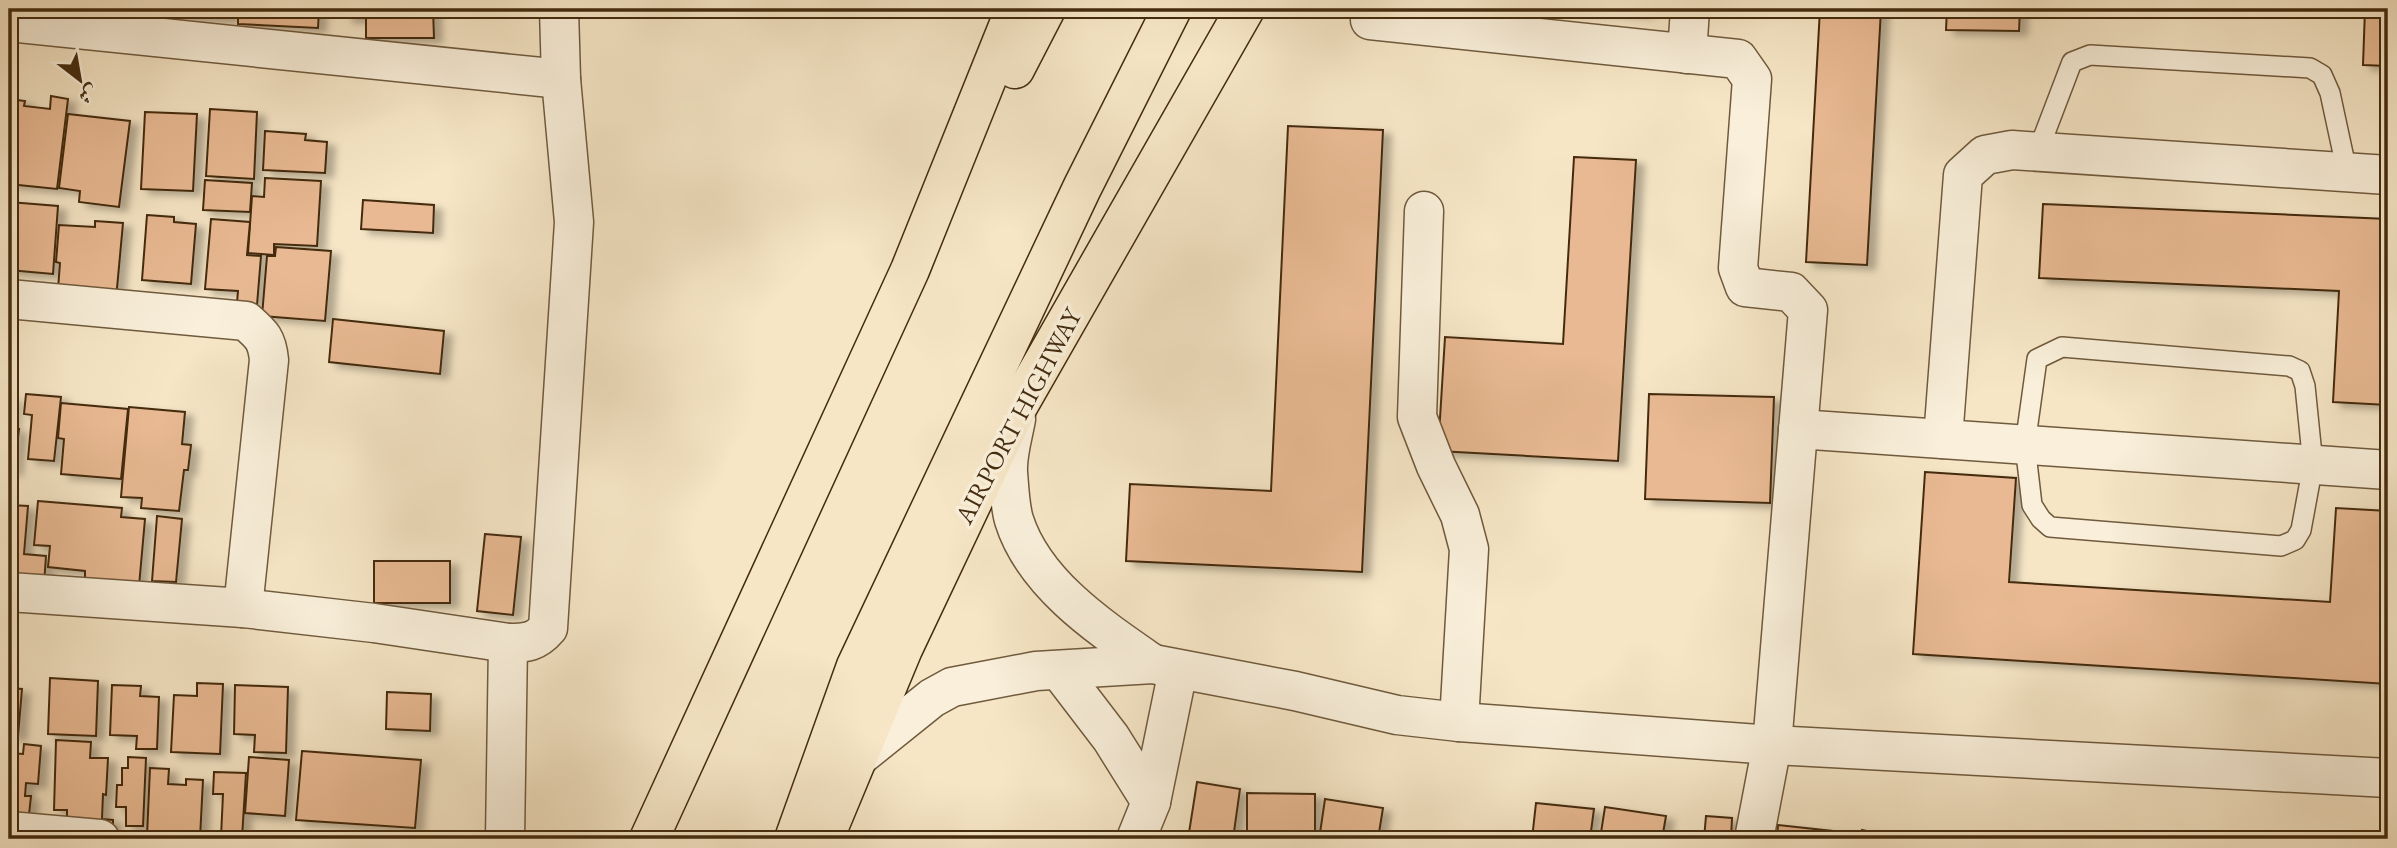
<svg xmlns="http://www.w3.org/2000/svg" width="2397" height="848" viewBox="0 0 2397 848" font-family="'EB Garamond',Amiri,serif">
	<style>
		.building { fill: #e8b992; stroke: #442c0f; stroke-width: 2; filter: url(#shadow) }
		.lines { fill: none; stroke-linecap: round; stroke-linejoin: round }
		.lane-casing { stroke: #705a3d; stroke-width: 22 }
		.street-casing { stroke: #705a3d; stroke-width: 41 }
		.highway-casing { stroke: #442c0f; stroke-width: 41 }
		.lane { stroke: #f9efda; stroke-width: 19 }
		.street { stroke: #f9efda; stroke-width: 38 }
		.highway { stroke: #f6e6c6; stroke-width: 38 }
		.labels { text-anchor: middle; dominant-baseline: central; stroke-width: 7; stroke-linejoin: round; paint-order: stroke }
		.street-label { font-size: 26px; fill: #442c0f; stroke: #f9efda }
	</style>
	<defs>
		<filter id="shadow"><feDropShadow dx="8" dy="4.5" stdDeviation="3.5" flood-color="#0004"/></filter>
	</defs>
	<rect width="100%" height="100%" fill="#f6e6c6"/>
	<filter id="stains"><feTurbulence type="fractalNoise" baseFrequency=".00286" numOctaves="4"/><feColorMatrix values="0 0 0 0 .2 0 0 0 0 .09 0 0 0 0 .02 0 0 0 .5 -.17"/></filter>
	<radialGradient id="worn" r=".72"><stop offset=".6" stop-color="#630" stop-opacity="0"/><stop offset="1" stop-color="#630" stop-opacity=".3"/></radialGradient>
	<g class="building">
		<path d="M159 9H230V18L159 15Z"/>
		<path d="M238 9H319L318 28 238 24Z"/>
		<path d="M345 9H433L434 38H366V18H345Z"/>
		<path d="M1571 9H1645V13Z"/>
		<path d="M1820 9H1881L1867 265 1806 262Z"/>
		<path d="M1947 9H2020L2019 31 1946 30Z"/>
		<path d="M2365 9H2388V66L2363 65Z"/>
		<path d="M51 96 68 99 57 189 9 184 11 160H9V99L25 101 24 106 50 109Z"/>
		<path d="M210 109 257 112 254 179 206 176Z"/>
		<path d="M145 112 197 114 193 191 141 189Z"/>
		<path d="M68 114 130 121 119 207 79 202 80 191 59 188Z"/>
		<path d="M1288 126 1383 130 1362 572 1126 561 1130 484 1271 491Z"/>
		<path d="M265 131 306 134 305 140 327 142 325 173 263 170Z"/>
		<path d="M1574 157 1636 160 1618 461 1438 451 1445 337 1563 344Z"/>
		<path d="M265 178 321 181 317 246 274 244V255L248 253 252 196 264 197Z"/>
		<path d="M205 180 252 183 250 212 203 210Z"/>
		<path d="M363 200 434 205 433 233 361 229Z"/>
		<path d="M9 202 58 206 53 274 9 270Z"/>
		<path d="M2043 204 2388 219V405L2333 402 2339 291 2039 278Z"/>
		<path d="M147 215 174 217V222L196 224 191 284 142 280Z"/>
		<path d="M211 219 250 222 247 255 261 256 257 305 237 303 238 291 205 289Z"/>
		<path d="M95 221 123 223 116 299 58 289 60 263 56 262 59 225 95 227Z"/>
		<path d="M276 247 331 251 325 321 262 316 267 256H275Z"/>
		<path d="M333 319 444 331 440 374 329 362Z"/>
		<path d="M26 394 61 397 54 461 28 459 32 415 24 414Z"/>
		<path d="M1649 394 1774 397 1770 503 1645 499Z"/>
		<path d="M9 398H14L11 429H19L14 471H9Z"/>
		<path d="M61 403 128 409 121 479 61 474 64 439 58 438Z"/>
		<path d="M129 407 185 412 182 444 191 445 188 470H184L179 511 141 508 142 498 121 497Z"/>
		<path d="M1925 472 2016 478 2009 582 2330 602 2336 508 2388 511V684L1913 654Z"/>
		<path d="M38 501 122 508 121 517 145 519 139 586 85 582V571L48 567 50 546 34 545Z"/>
		<path d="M9 505 28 506 24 554 46 556 44 584 9 581Z"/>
		<path d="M157 516 182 519 176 582 152 581Z"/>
		<path d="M485 534 521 537 513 615 477 611Z"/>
		<rect x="374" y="561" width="76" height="42"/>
		<path d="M50 678 98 681 96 736 48 734Z"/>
		<path d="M197 683 223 684 220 754 171 752 174 695 197 696Z"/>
		<path d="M112 685 141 686 140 696 159 697 157 749H136L137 736 110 735Z"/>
		<path d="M235 685 288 687 286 753 254 752 255 735 234 734Z"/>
		<path d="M9 688 22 689 18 736 9 735Z"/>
		<path d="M387 692 431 694 430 731 386 729Z"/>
		<path d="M56 740 91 742 90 758H108L106 795 103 794 102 819 113 820V835L67 828V810H54Z"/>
		<path d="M24 744 41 746 38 784 26 783 25 796H31L28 824 9 822V753L23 754Z"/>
		<path d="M302 751 421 760 415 828 296 820Z"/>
		<path d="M128 757 146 758 143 826H126V807H116L117 785H122V768H128Z"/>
		<path d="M249 757 289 760 285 816 245 813Z"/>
		<path d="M150 768 169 769 168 784 186 785V779L203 780 200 838 147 836Z"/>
		<path d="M214 772 246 773 242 838 221 837 223 794H213Z"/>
		<path d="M1197 782 1240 789 1233 839H1188Z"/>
		<path d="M1247 793 1315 794V833H1247Z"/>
		<path d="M1325 799 1383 808 1378 839H1355L1320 833Z"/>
		<path d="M1536 803 1594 809 1590 839H1532Z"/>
		<path d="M1605 807 1666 816 1662 839H1600Z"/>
		<path d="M1706 816 1732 818 1731 839H1704Z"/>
		<path d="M1778 825 1842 832V839H1777Z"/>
		<path d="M1862 830 1906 839H1860Z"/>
	</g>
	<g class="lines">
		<defs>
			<g id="lane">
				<path d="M2038 151 2072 62 2090 55 2310 68 2322 75 2330 93 2347 172"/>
				<path d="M2062 347 2289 366 2300 371 2305 386 2313 465 2301 530 2295 540 2281 546 2050 527 2041 519 2032 505 2025 445 2037 359Z"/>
			</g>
			<g id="street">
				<path d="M1370 20 1738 59 1752 79 1738 268 1745 287 1791 292 1808 310 1772 745 1754 839"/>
				<path d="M9 22 561 79"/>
				<path d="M1687 54 1690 9"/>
				<path d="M1424 211 1417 417 1436 466 1460 515 1469 549 1459 722"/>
				<path d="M9 299 246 321C262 335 267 339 269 360L243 608"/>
				<path d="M1016 419C1013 436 1007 455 1008 472 1009 485 1010 507 1014 520 1034 584 1101 628 1153 664"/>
				<path d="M1798 429 2388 470"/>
				<path d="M1943 439 1963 175 1985 155 2012 150 2388 175"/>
				<path d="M9 592 243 608 374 623 508 643C527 643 536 642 548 628L574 222 561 79 559 9"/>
				<path d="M1059 670 1111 738 1151 802"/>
				<path d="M861 755 932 698 952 687 1036 671 1153 664 1295 691 1397 715 1459 722 1772 745 2388 778"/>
				<path d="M9 831 100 839"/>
				<path d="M505 839 508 643"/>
				<path d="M1136 839 1151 802 1178 670"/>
			</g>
			<g id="highway">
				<path d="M1015 69 1046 9"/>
				<path d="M649 839 910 270 1015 9"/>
				<path d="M794 839 856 666 1082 188 1172 9"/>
				<path d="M824 839 903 649 1017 408 1245 9"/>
			</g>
		</defs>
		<use href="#lane" class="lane-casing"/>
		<use href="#street" class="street-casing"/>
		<use href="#highway" class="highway-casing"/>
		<use href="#lane" class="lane"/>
		<use href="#street" class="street"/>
		<use href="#highway" class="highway"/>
	</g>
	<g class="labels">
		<g class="street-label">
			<text transform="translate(1018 416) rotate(-62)">AIRPORT HIGHWAY</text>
		</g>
	</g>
	<rect width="2397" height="848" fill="none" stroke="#f6e6c6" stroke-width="35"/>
	<rect x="10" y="10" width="2376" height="827" fill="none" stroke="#442c0f" stroke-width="3.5"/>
	<rect x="18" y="18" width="2362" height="813" fill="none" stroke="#442c0f" stroke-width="2"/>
	<g transform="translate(80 80) rotate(149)" stroke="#f9efda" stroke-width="5" paint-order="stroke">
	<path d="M0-5L12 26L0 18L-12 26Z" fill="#442c0f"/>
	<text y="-10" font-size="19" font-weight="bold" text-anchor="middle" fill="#442c0f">ش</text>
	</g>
	<rect width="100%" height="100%" filter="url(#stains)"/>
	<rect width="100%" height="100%" fill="url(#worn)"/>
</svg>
